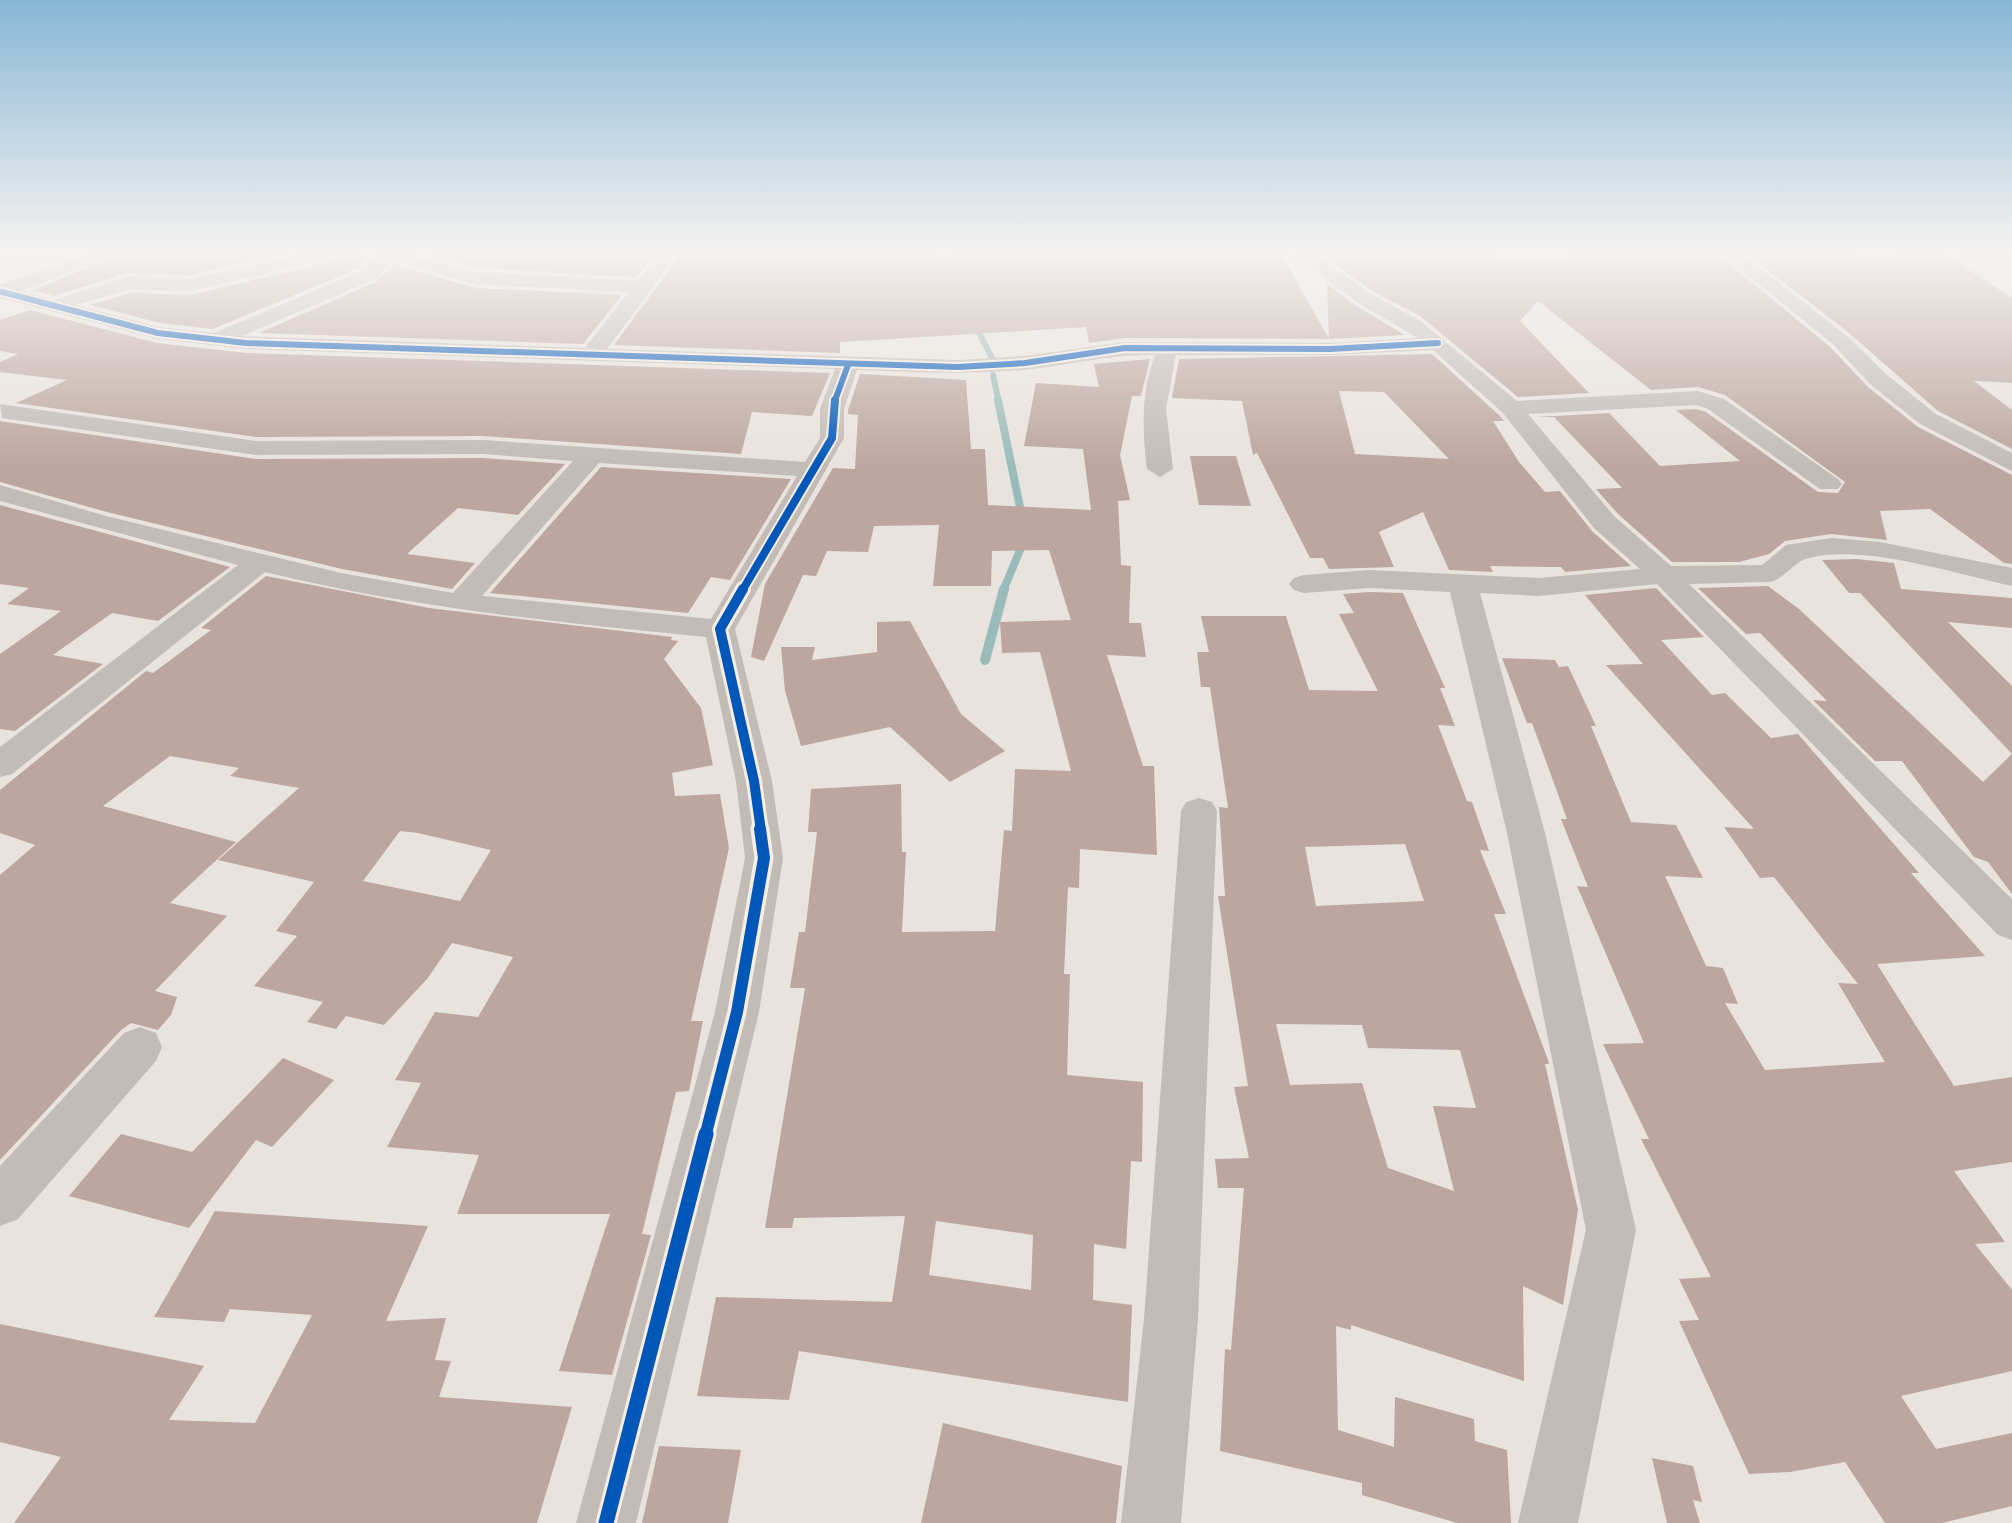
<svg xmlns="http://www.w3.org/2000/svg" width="2012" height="1523" viewBox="0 0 2012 1523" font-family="Mulish,sans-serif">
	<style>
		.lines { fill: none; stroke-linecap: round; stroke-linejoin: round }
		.stream-far2 { stroke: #99bcba; stroke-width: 6 }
		.stream-far1 { stroke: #99bcba; stroke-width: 8 }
		.stream { stroke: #99bcba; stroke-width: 10 }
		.building { fill: #bca69f; fill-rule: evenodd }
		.minor { fill: #c2bbb6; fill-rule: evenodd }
		.cycleway-far4-casing { stroke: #f8ede2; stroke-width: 10 }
		.cycleway-far3-casing { stroke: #f8ede2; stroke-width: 12 }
		.cycleway-far2-casing { stroke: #f8ede2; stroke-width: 16 }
		.cycleway-far1-casing { stroke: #f8ede2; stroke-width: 19 }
		.cycleway-casing { stroke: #f8ede2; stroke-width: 21 }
		.cycleway-far4 { stroke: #0057b8; stroke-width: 6 }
		.cycleway-far3 { stroke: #0057b8; stroke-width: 8 }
		.cycleway-far2 { stroke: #0057b8; stroke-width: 10 }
		.cycleway-far1 { stroke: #0057b8; stroke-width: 12 }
		.cycleway { stroke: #0057b8; stroke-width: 15 }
	</style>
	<rect width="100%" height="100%" fill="#e9e3dd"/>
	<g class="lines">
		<g class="stream-far2">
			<path d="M974 323 994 362"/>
			<path d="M993 375 999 403"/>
		</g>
		<g class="stream-far1">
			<path d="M998 400 1022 517"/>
			<path d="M1003 591 1025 538"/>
		</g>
		<path class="stream" d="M985 660 1004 589"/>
	</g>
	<g class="building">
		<path d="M124 253H289L190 275 127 273 54 296 33 290Z"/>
		<path d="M342 253 369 258 359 268 213 329 160 323 90 305 130 293 191 295 335 261Z"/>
		<path d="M438 253H655L636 277 478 268 431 256Z"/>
		<path d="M682 253 953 256V253H1281L1329 339 1125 338 1089 343 1086 327 840 342V353L614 345Z"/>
		<path d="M1326 253 1490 254 1499 262 1566 260 1572 258 1568 253H1716L1830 347 1868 387 1918 427 2012 475V564L2004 563 1930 509 1880 511 1887 540 1831 534 1785 541 1769 554 1739 562H1672L1617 513 1596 489 1622 488 1554 417H1536L1609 413 1660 466 1740 461 1676 410 1696 409 1706 412 1818 492 1838 493 1845 482 1725 395 1698 387 1651 390 1538 301 1520 321 1589 393 1518 397 1420 316 1374 292 1326 258Z"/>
		<path d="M1746 253 1901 257V253H1943L2012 298V383L1974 381 2012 410V449L1938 411 1849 333Z"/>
		<path d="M394 265 476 288 622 295 583 344 259 333 376 282Z"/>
		<path d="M1327 284 1356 306 1405 335 1329 339Z"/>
		<path d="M30 310 157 343 246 353 830 373 812 416 752 412 741 454 483 436 256 437 16 403 67 380 0 372V362L18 354 0 351V320Z"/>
		<path d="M1432 354 1500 416 1504 421H1493L1519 462 1545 492 1560 491 1592 531 1631 566 1565 572 1561 567H1545L1490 566 1493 572 1449 570 1423 512 1379 532 1394 567 1329 569 1323 558H1310L1257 453 1253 455 1242 401 1172 398 1179 359ZM1339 391 1384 392 1449 459 1355 454Z"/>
		<path d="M1150 359 1141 396H1132L1120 455 1130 500 1118 501 1121 565 1131 566 1129 623H1141L1146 657 1107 655 1143 766H1154L1157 855 1080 849 1079 888 1068 887 1064 974H1070L1067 1075 1143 1082 1142 1162 1131 1161 1126 1249 1094 1244 1093 1300 1132 1305 1128 1402 799 1351 789 1400 697 1396 716 1297 892 1302 905 1216 794 1218 792 1228H765L805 988H790L799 932H805L817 832H808L811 789 901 784 902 852H906L902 932 995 931 1004 830 1012 831 1015 769 1071 771 1040 652 1002 653 1000 622 1071 620 1049 550 992 551 991 586H933L939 525 874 526 868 552 827 551 816 576 803 575 764 661 751 657 765 584 833 468 855 469 858 415 848 414V410L860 374 966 380 971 449H985L988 505 1091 510 1083 449 1024 446 1036 383 1099 387 1094 364ZM936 1221 1033 1235 1031 1290 929 1275Z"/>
		<path d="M0 421 256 459 483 458 565 464 518 515 458 508 407 554 475 563 452 589 342 569 107 512 0 482Z"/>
		<path d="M1190 456H1236L1251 506 1199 505Z"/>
		<path d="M601 467 791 479 730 580 711 577 688 613 490 593Z"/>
		<path d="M0 505 230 567 158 621 112 613 53 655 103 664 15 731 0 729V654L61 611 7 604 29 588 0 584Z"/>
		<path d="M1857 559 1894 563 1901 589 2012 598V628L1948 622 2012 686V894L1988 862 1974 857 1902 761H1875L1813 700 1827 701 1760 633 1746 634 1698 588 1768 586 1799 609 1983 782 2012 754 1860 593H1849L1822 560Z"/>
		<path d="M266 576 429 608 672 637 671 640 678 641 664 659 701 708 713 765 672 773 675 796 720 794 729 848 691 1021H703L689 1091 676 1092 642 1234 651 1235 612 1375 559 1371 610 1214H457L479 1155 387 1147 421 1083 395 1080 435 1012 478 1017 513 957 452 943 427 979 384 1025 346 1016 336 1029 307 1022 323 1002 254 986 297 936 276 931 314 882 218 860 299 788 230 776 239 768 170 756 103 806 236 842 170 903 227 916 155 991 177 997 171 1015 158 1030 131 1023 121 1030 0 1160V875L35 845 0 833V790L146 671 153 673 211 630 201 628ZM400 831 418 833 491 850 460 901 363 881Z"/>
		<path d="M1656 588 1704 637 1661 640 1712 695 1725 693 1771 738 1798 734 1919 873H1911L1985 956 1877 964 1954 1086 2012 1077V1162L1954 1171 2005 1242 1975 1244 2012 1290V1371L1901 1396 1936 1449 2012 1433V1506L1942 1523H1885L1845 1462 1790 1472 1749 1474 1679 1321 1699 1320 1679 1279 1711 1277 1641 1139H1649L1603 1044 1644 1043 1577 886 1588 887 1561 819H1567L1532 723H1527L1502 658 1555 660 1559 667 1568 666 1596 726H1591L1631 822 1676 825 1703 878 1665 876 1706 966 1723 968 1738 1004 1725 1003 1765 1070 1885 1062 1838 983 1858 984 1774 877 1760 878 1724 827 1754 829 1606 665 1643 664 1585 595Z"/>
		<path d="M1369 592 1403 593 1445 688H1440L1455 726 1438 725 1467 801 1472 802 1489 851 1480 850 1506 914H1494L1548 1060 1549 1064H1545L1578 1210 1563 1305 1523 1286 1524 1381 1351 1325V1330L1336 1326 1338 1430 1394 1447 1395 1397 1474 1419 1475 1441 1507 1450 1511 1523H1457L1362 1495V1483L1220 1451 1225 1349 1231 1350 1244 1188H1218L1215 1159 1249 1158 1234 1087 1248 1086 1218 896H1225L1219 807 1228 808 1210 687H1201L1197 652H1209L1201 616H1286L1309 690 1378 691 1339 614 1354 613 1343 594ZM1405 844 1424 901 1316 906 1305 847ZM1276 1024 1362 1025 1368 1048 1460 1050 1476 1108 1433 1106 1454 1191 1388 1168 1362 1083 1290 1085Z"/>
		<path d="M910 621 961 714 1005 751 950 782 890 727 801 746 785 691 781 647H815L812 660 877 652V622Z"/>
		<path d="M283 1058 334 1080 272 1147 256 1140 189 1228 69 1196 121 1134 192 1152Z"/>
		<path d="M215 1211 428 1226 386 1321 446 1318 435 1360 451 1361 439 1397 572 1407 537 1523H14L61 1457 0 1442V1324L204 1366 169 1420 255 1423 312 1315 230 1309 224 1322 154 1317Z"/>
		<path d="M943 1423 1122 1466 1116 1523H921Z"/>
		<path d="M659 1446 741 1450 728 1523H642Z"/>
		<path d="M1652 1458 1693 1466 1702 1502 1693 1500 1700 1523H1667Z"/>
	</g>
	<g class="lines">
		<g class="minor">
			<path d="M94 253H120L21 291 54 300 128 277 190 279 305 253H337L334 257 190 291 129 289 76 305 159 327 214 333 361 271 377 256 375 253H404L477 272 638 281 660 253H678L607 349 958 360 1025 356 1125 342 1330 343 1418 338 1358 303 1292 253H1313L1372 295 1418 319 1517 401 1698 391 1724 399 1838 479 1842 484 1838 489H1820L1708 409 1696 405 1528 414 1614 516 1671 566 1762 565 1786 545 1832 538 1880 542 2012 568V586C1955 574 1866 544 1809 558 1794 561 1786 578 1770 582L1689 584 2012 899V940L1998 935 1657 584 1539 596 1480 593 1545 833 1636 1230 1578 1523H1518L1586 1230 1507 833 1450 592 1369 588 1304 593 1294 590 1289 584 1294 578 1304 575 1369 570 1539 578 1640 569 1594 528 1503 413 1433 350 1330 355H1176L1166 408 1173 469 1160 477 1147 469C1142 429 1141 393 1155 355 1110 354 1067 366 1022 370 967 375 912 372 857 370L844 409V438L735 629 772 781 783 858 759 1012 636 1523H576L715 1012 745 858 736 781 706 637C557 622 411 608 265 572L12 774 0 777V747L238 565 0 501V485L106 516 341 573 453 593 573 461 483 454 256 455 2 418 0 404 256 441 483 440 805 462 820 438V409L835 369 246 349 158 339 0 298V285ZM393 261 476 284 629 292 585 348 242 336 375 279ZM599 463 797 476 711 619 482 596Z"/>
			<path d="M1720 253H1740L1847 336 1886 374 1936 414 2012 453V471L1920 424 1870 384 1833 344Z"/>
			<path d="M1957 253 2012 254V266L1966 258Z"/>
			<path d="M1199 798 1212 802 1217 811 1198 1319 1181 1523H1121L1144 1319 1181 811 1186 802Z"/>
			<path d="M140 1027 156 1033 162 1047 156 1061 18 1219 0 1226V1166L124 1033Z"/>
		</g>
		<defs>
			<g id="cycleway-far4">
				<path d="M2 292 158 333 246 343 958 367 1025 363 1125 348 1330 349 1438 343"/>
				<path d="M834 403 848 365"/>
			</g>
			<path id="cycleway-far3" d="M742 591 832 438 835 400"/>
			<path id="cycleway-far2" d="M743 589 720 629 754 781 761 831"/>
			<path id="cycleway-far1" d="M705 1137 737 1012 764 858 760 829"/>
			<path id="cycleway" d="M606 1523 706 1134"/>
		</defs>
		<use href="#cycleway-far4" class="cycleway-far4-casing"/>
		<use href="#cycleway-far3" class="cycleway-far3-casing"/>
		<use href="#cycleway-far2" class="cycleway-far2-casing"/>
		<use href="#cycleway-far1" class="cycleway-far1-casing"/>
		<use href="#cycleway" class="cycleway-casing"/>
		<use href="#cycleway-far4" class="cycleway-far4"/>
		<use href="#cycleway-far3" class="cycleway-far3"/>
		<use href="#cycleway-far2" class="cycleway-far2"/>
		<use href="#cycleway-far1" class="cycleway-far1"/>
		<use href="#cycleway" class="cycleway"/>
	</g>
	<linearGradient id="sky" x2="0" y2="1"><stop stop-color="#88b7d6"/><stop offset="0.54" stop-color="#f5f2f0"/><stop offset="1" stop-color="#f5f2f0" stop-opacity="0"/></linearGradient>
	<rect width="2012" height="466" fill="url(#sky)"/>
</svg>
